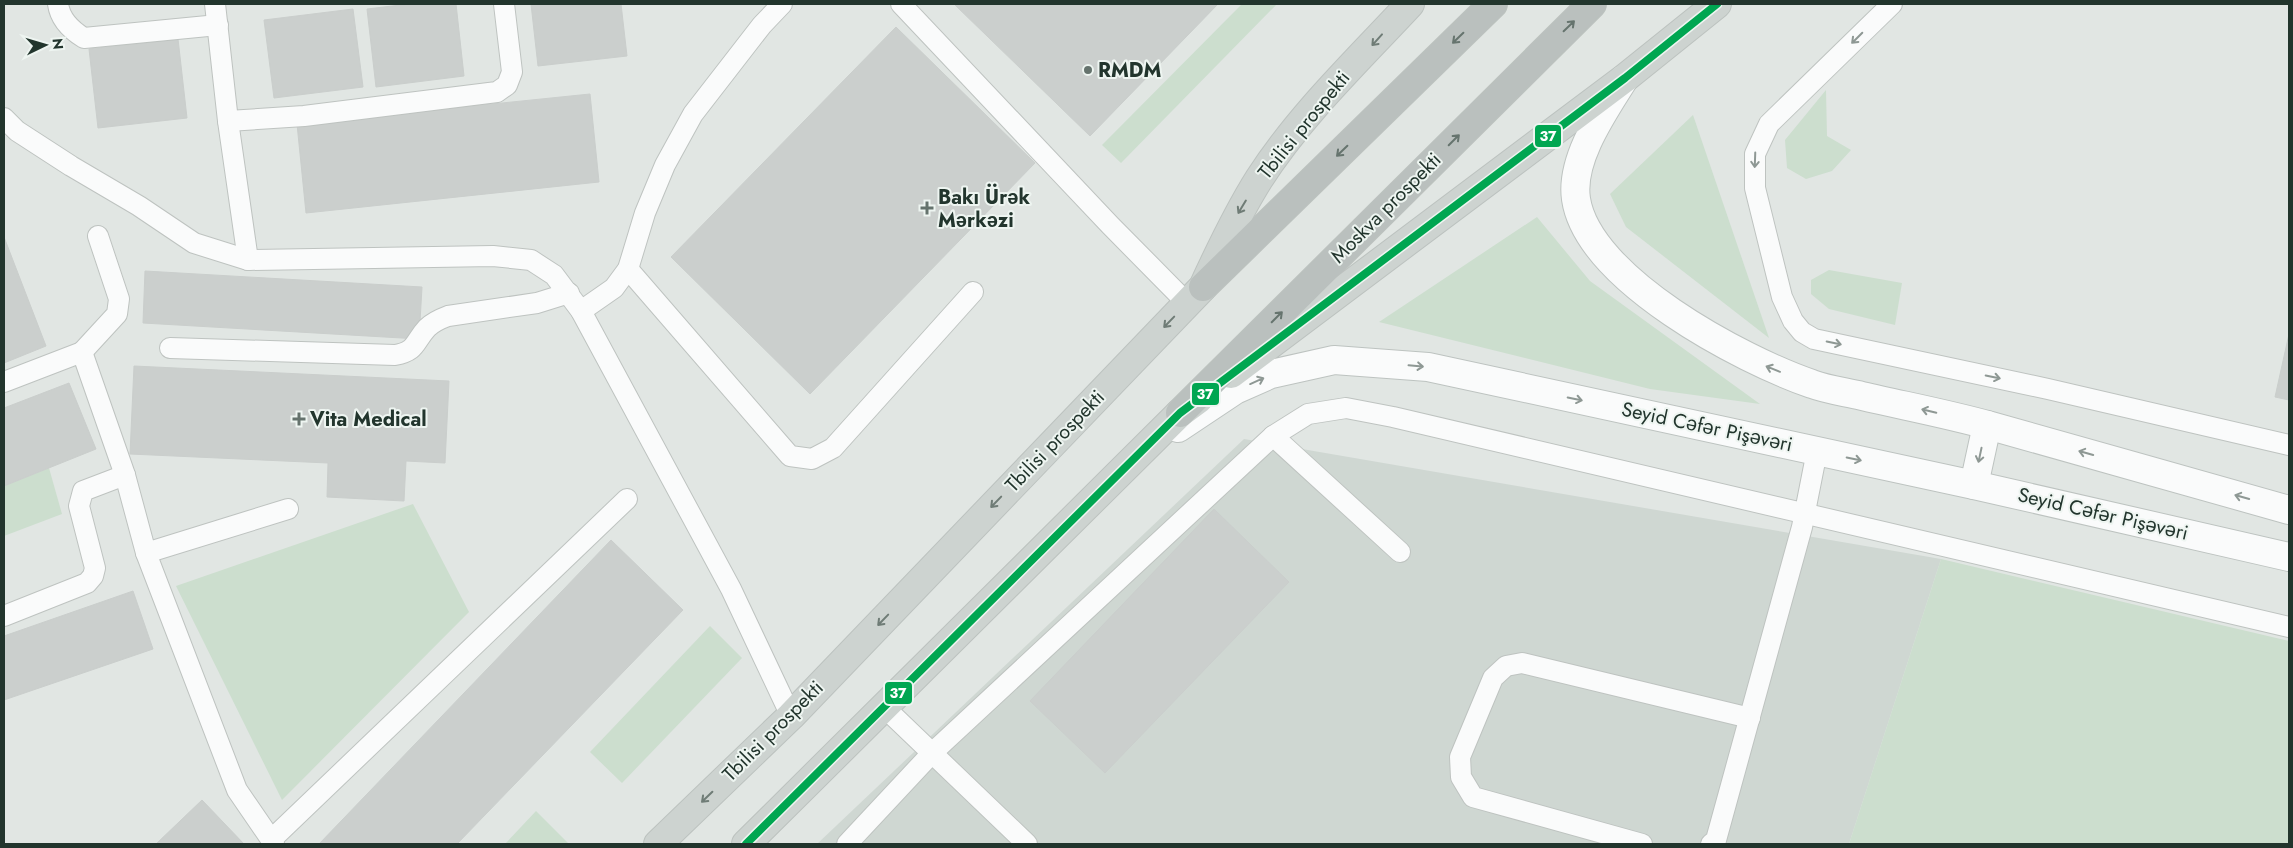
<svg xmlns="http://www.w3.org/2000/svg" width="2293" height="848" viewBox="0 0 2293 848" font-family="Jost,sans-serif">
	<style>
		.built { fill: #cfd7d2 }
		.green { fill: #ccdece }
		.building { fill: #cbcfcd; stroke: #cacecc }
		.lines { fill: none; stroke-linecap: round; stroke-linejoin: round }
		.lane-casing { stroke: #bec3c0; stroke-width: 22 }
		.secondary-casing { stroke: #bdc3c0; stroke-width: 30 }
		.primary-casing { stroke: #bcc2bf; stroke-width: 30 }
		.highway-casing { stroke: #bcc2bf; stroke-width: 30 }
		.lane { stroke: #fafbfb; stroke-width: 20 }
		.secondary { stroke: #fafbfb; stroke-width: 28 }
		.primary { stroke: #cdd3d0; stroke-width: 28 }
		.highway { stroke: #bac0be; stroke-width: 28 }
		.bus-1-casing { stroke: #eef5f1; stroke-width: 11 }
		.bus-1 { stroke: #00a651; stroke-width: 8 }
		.oneway { stroke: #66746e }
		.oneway2 { stroke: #8e9894 }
		.oneway3 { stroke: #6f7c76 }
		.poi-dot { fill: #65736d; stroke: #eef5f1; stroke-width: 2 }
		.labels { text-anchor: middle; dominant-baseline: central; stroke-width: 4; stroke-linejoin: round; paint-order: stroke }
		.poi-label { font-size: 20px; font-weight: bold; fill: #22352d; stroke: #eef5f1; text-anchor: start }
		.street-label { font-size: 20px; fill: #22352d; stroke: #eef5f1 }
		.line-badge { stroke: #eef5f1; stroke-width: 2 }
		.badge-label { font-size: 14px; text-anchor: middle; font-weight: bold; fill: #fff }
	</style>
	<rect width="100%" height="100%" fill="#e1e6e3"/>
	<path class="built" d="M1244 439 1941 559 1849 844H817Z"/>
	<g class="green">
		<path d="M1242 4H1277L1121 163 1102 145Z"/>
		<path d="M1826 90 1827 136 1851 150 1832 171 1806 179 1787 168 1785 140Z"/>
		<path d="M1693 115 1769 338 1626 227 1610 194Z"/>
		<path d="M1537 217 1590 281 1760 404 1650 389 1379 322Z"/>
		<path d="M1829 270 1902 283 1895 325 1829 309 1811 294V280Z"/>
		<path d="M49 468 62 514 4 536V486Z"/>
		<path d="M413 504 469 612 282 800 176 586Z"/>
		<path d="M1941 559 2289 641V844H1849Z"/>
		<path d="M710 626 742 658 622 783 590 752Z"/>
		<path d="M536 811 568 843 567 844H505Z"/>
	</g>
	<g class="building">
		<path d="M409 4H456L464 76 376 87 367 9Z"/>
		<path d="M531 4H621L627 56 538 66Z"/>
		<path d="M954 4H1218L1090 136Z"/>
		<path d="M353 9 363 87 274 98 264 20Z"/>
		<path d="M896 27 1035 163 810 394 671 257Z"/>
		<path d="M178 39 187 118 98 128 89 49Z"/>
		<path d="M590 94 599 182 306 213 297 124Z"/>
		<path d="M4 237 46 346 4 363Z"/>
		<path d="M145 271 422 287 419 339 143 323Z"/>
		<path d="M2289 334V400L2275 397Z"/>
		<path d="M134 366 449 381 445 463 406 461 404 501 327 497 328 463 130 454Z"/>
		<path d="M69 383 96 449 4 486V408Z"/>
		<path d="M1214 509 1289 582 1105 773 1030 701Z"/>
		<path d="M611 540 683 610 457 844H319Z"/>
		<path d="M133 591 153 649 4 700V636Z"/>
		<path d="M202 800 244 844H156Z"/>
	</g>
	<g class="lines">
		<defs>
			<g id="lane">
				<path d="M58 4C60 19 71 30 84 38L218 25"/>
				<path d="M215 4 228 121 248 260"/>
				<path d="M901 4 1110 225 1187 303"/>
				<path d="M1892 4 1769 124 1755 154V188L1782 297 1793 321 1802 332 1814 339 2048 389 2289 445"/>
				<path d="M4 118 17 131 71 166 139 206 194 243 248 260 493 256 531 260 554 275 581 311 731 589 791 716"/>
				<path d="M228 121 304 116 497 92 507 85 512 72 504 4"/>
				<path d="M628 269 790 456 812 459 833 448 973 292"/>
				<path d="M581 311 614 288 628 269 645 213 665 165 693 114 762 25 782 4"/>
				<path d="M170 348 395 355C417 351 414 342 427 328 433 322 440 319 448 316L537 303 569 293"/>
				<path d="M82 352 117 314 119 299 98 236"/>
				<path d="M4 382 82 352 125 475 146 553 237 790 274 844"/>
				<path d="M1273 436 1400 552"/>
				<path d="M146 553 288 509"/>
				<path d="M4 616 87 583 93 576 95 568 79 506 83 491 125 475"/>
				<path d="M884 707 1027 844"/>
				<path d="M271 840 627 499"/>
				<path d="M847 844 932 753 1273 436 1308 414 1346 408 1393 417 2289 627"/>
				<path d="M1642 844 1473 797 1461 777 1460 757 1493 678 1506 666 1522 663 1750 718"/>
				<path d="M1711 844 1716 840 1802 527 1817 451"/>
			</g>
			<g id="secondary">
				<path d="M1624 79C1604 111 1570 159 1576 199 1588 279 1742 360 1812 384 1828 390 1846 392 1862 396 1905 406 1948 414 1991 426 2090 454 2190 482 2289 510"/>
				<path d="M1178 428 1235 390 1271 374 1334 360 1428 367 1974 485 2289 557"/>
				<path d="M1974 485 1987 425"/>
			</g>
			<g id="primary">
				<path d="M1231 374 1625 78 1717 4"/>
				<path d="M658 844 791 716 1203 287C1220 250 1237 214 1259 179 1300 115 1358 60 1410 4"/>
				<path d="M746 844 1180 413 1199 399"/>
			</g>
			<g id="highway">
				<path d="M1203 287 1493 4"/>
				<path d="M1180 413 1592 4"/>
			</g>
		</defs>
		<use href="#lane" class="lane-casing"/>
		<use href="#secondary" class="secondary-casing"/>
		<use href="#primary" class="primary-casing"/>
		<use href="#highway" class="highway-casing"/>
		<use href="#lane" class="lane"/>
		<use href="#secondary" class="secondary"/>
		<use href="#primary" class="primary"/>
		<use href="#highway" class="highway"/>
		<defs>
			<path id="bus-1" d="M746 844 1180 413 1625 78 1717 4"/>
		</defs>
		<use href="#bus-1" class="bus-1-casing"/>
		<use href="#bus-1" class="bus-1"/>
	</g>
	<defs><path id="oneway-shaft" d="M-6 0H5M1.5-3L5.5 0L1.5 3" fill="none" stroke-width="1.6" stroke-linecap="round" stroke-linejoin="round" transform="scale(1.25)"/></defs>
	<g class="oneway">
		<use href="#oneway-shaft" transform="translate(1569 26) rotate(-44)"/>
		<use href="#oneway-shaft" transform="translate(1458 38) rotate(136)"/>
		<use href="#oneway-shaft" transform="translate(1454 140) rotate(-45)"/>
		<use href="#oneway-shaft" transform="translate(1342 151) rotate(136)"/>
		<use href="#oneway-shaft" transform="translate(1277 317) rotate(-45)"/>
	</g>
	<g class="oneway2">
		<use href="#oneway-shaft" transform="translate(1857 38) rotate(135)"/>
		<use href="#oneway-shaft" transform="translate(1755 160) rotate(92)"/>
		<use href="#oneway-shaft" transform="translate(1834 343) rotate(12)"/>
		<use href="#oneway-shaft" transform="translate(1416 366) rotate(5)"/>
		<use href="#oneway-shaft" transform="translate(1773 369) rotate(-158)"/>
		<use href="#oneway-shaft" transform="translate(1993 377) rotate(12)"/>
		<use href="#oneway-shaft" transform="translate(1257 381) rotate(-24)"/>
		<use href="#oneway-shaft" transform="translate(1575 399) rotate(12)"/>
		<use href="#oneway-shaft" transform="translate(1929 411) rotate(-167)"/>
		<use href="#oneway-shaft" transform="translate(2086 453) rotate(-164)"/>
		<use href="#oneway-shaft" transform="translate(1980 455) rotate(102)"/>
		<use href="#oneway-shaft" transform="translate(1854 459) rotate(12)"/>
		<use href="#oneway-shaft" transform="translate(2242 497) rotate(-164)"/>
	</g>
	<g class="oneway3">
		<use href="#oneway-shaft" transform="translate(1377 40) rotate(132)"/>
		<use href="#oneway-shaft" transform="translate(1242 207) rotate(121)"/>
		<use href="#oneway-shaft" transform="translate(1169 322) rotate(134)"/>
		<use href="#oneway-shaft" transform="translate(996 502) rotate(134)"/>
		<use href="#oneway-shaft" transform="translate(883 620) rotate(134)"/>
		<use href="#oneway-shaft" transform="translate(707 797) rotate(136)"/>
	</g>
	<g class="poi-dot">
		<circle cx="1088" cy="70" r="5"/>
		<path d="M924.5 200.5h5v5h5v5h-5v5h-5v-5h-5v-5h5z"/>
		<path d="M296.5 411.5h5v5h5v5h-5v5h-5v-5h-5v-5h5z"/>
	</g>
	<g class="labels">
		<g class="poi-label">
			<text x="1098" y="70">RMDM</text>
			<text x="938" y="197">Bakı Ürək<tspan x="938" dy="23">Mərkəzi</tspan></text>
			<text x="310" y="419">Vita Medical</text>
		</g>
		<g class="street-label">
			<text transform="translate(1304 125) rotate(-51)">Tbilisi prospekti</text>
			<text transform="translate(1386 208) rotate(-45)">Moskva prospekti</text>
			<text transform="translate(1707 427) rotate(12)">Seyid Cəfər Pişəvəri</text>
			<text transform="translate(1055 441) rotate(-46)">Tbilisi prospekti</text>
			<text transform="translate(2103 514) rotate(13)">Seyid Cəfər Pişəvəri</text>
			<text transform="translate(773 731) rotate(-45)">Tbilisi prospekti</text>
		</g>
	</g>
	<g class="line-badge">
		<rect x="1534" y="124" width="28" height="24" rx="5" fill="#00a651"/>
		<rect x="1191" y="382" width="29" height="24" rx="5" fill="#00a651"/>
		<rect x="884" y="681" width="29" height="24" rx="5" fill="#00a651"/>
	</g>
	<g class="badge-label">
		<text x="1548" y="141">37</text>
		<text x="1205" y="399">37</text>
		<text x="898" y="698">37</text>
	</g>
	<rect width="2293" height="848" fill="none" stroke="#22352d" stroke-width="10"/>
	<g transform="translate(45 45) rotate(85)" stroke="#eef5f1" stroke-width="4" paint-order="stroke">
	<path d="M0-4L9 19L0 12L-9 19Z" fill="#22352d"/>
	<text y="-8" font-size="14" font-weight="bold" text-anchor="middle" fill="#22352d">N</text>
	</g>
</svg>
